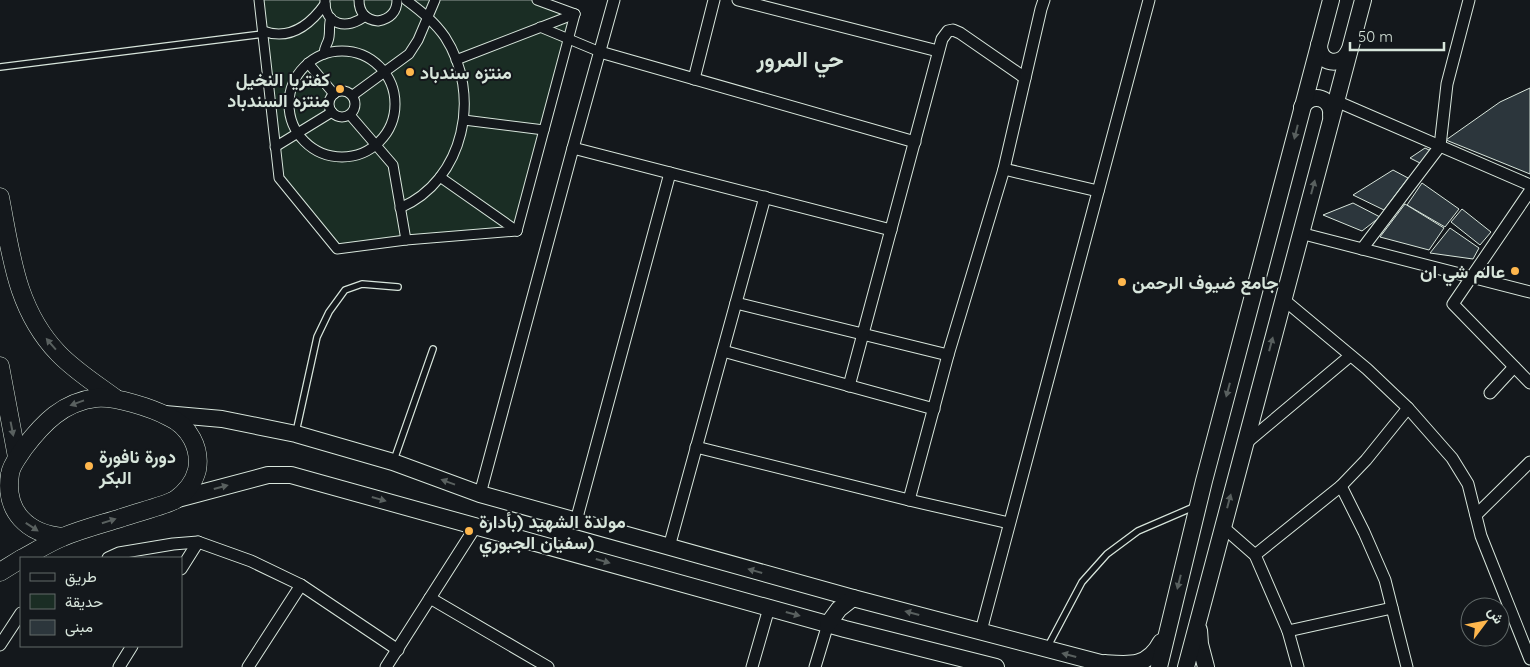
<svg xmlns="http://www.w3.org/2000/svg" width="1530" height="667" viewBox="0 0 1530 667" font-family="Quicksand,Vazirmatn,sans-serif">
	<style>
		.green { fill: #1a2d24; stroke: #939e99 }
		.building { fill: #2c363c; stroke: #d8e6dc }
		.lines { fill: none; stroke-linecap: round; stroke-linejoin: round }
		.service-casing { stroke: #d8e6dc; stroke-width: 8 }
		.pedestrian-casing { stroke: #d8e6dc; stroke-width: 11 }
		.minor-casing { stroke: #d8e6dc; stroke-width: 13 }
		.secondary-casing { stroke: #d8e6dc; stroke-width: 18 }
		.primary-casing { stroke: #d8e6dc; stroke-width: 19 }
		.service { stroke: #14181c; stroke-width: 5.5 }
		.pedestrian { stroke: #14181c; stroke-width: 9 }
		.minor { stroke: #14181c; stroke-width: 11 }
		.secondary { stroke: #14181c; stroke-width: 16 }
		.primary { stroke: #14181c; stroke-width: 18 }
		.oneway { fill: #59605f }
		.poi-dot { fill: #ffb74d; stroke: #14181c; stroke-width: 2 }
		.labels { text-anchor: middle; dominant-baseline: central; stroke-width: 4; stroke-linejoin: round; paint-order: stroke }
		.poi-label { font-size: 18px; font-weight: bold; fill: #d8e6dc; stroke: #14181c; text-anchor: start }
		.district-label { font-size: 22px; font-weight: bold; fill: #d8e6dc; stroke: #14181c }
	</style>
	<rect width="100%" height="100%" fill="#14181c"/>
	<path class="green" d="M258 0H542L578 13 519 234 336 251 276 178Z"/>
	<g class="building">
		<path d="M1530 88V174L1446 140 1500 102Z"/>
		<path d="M1425 148 1431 151 1420 163 1410 158Z"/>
		<path d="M1393 170 1408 178 1384 210 1353 195Z"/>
		<path d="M1422 183 1459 209 1445 227 1407 205Z"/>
		<path d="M1353 203 1380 217 1362 231 1323 215Z"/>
		<path d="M1405 204 1444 228 1429 250 1380 237Z"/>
		<path d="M1462 209 1491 232 1480 245 1451 222Z"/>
		<path d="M1450 228 1479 248 1473 259 1430 253Z"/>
	</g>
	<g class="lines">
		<defs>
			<g id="service">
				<path d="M0 67 263 34"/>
				<path d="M296 432 317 337 329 312 345 290 362 284 398 287"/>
				<path d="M394 460 433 349"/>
				<path d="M1047 648 1082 582 1107 554 1138 531 1196 506"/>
			</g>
			<g id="pedestrian">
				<path d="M259 0 279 178 337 249 406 240 517 231"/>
				<path d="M325 0C324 26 348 30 365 16"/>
				<path d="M359 0C359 13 366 20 378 21 390 19 397 12 397 0"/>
				<path d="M537 0 575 14"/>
				<path d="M540 27 600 52"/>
				<path d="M263 31C290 41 310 25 325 4"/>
				<circle cx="342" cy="104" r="53"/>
				<path d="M324 54C324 48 326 46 328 41 331 33 328 25 331 18"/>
				<path d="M456 60 575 14"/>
				<path d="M308 63 334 94"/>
				<circle cx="342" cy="104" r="13"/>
				<path d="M353 95 409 54 418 40 435 0"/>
				<path d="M350 115 393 165 406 240"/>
				<path d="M464 120 544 130"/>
				<path d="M275 147 332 112"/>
				<path d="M440 177 517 231"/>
				<path d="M400 208C465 180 482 94 445 37 435 22 421 11 406 0"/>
				<path d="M517 231 575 14"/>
			</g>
			<g id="minor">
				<path d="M738 0 938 51"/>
				<path d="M600 52 915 142"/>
				<path d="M694 79 714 0"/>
				<path d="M1336 101 1530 185"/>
				<path d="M573 148 891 230"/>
				<path d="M1004 169 1098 191"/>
				<path d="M1530 191 1453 304 1530 383"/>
				<path d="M1300 233 1530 292"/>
				<path d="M1362 249 1440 146 1447 84 1469 0"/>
				<path d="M1283 299 1367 369 1408 408 1452 458 1468 484 1481 536 1530 659"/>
				<path d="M736 303 948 355"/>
				<path d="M723 351 934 409"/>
				<path d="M849 386 942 39 948 31 953 30 960 33 1025 78"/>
				<path d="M1490 393 1514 367"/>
				<path d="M1245 444 1350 356"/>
				<path d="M696 447 909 500 1009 523"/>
				<path d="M1341 486 1364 532 1385 580 1407 667"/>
				<path d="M480 494 573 148 614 0"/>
				<path d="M909 500 948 355 1004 169 1041 9 1044 0"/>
				<path d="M1476 515 1530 462"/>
				<path d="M576 521 670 173"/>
				<path d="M1223 527 1255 555 1288 631 1298 667"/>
				<path d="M669 547 765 197"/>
				<path d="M1255 555 1341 486 1366 460 1408 408"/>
				<path d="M108 558 119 553 173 544 198 542 251 561 301 585 398 650"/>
				<path d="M181 569 198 542"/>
				<path d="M430 598 548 667"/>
				<path d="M981 631 1149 0"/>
				<path d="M1288 631 1392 608"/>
				<path d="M0 645 21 613"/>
				<path d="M119 667 132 646"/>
				<path d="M248 667 301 585"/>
				<path d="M386 667 476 526"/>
				<path d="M752 667 769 608"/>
				<path d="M815 667 828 624"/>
			</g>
			<g id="secondary">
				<path d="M1319 45C1319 64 1341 68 1349 51"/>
				<path d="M1302 107C1312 91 1333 98 1331 116"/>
				<path d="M165 414 222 419 296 434 393 462 480 494 853 598 1116 667"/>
				<path d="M174 500 268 475H291L845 629 996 667"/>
				<path d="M828 624 839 609 853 598"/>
				<path d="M1199 630 1200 644 1206 667"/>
				<path d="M1105 663C1130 665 1148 667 1161 642"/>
				<path d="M1159 667 1204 481 1331 0"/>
				<path d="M1186 667 1363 0"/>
			</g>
			<g id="primary">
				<path d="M0 197C11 254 16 309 58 353 74 370 96 384 115 398"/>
				<path d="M0 366 17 457"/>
				<path d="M23 558C36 551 50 542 63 537 82 529 102 524 121 518 134 513 164 506 175 500 185 493 194 482 197 470 201 448 189 426 169 417 152 408 115 396 96 398 63 402 43 423 24 448 19 456 11 465 10 474 4 512 28 534 63 537"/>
				<path d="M0 572 21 559"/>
			</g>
		</defs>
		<use href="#service" class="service-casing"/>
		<use href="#pedestrian" class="pedestrian-casing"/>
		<use href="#minor" class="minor-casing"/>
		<use href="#secondary" class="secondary-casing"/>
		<use href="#primary" class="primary-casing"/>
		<use href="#service" class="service"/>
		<use href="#pedestrian" class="pedestrian"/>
		<use href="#minor" class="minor"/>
		<use href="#secondary" class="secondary"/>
		<use href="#primary" class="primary"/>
	</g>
	<defs><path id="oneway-solid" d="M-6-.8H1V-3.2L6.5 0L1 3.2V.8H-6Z" transform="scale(1.25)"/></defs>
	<g class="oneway">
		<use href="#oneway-solid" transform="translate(1296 132) rotate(104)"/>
		<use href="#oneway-solid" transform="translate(1313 187) rotate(-75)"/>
		<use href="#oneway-solid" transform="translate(51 344) rotate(-131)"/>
		<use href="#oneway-solid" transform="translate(1271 344) rotate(-75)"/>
		<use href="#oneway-solid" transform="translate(1228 390) rotate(105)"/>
		<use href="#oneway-solid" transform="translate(77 403) rotate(160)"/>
		<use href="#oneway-solid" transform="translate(12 429) rotate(79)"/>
		<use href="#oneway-solid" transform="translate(448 482) rotate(-160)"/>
		<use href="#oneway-solid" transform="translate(221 487) rotate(-15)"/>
		<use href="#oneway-solid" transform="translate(379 499) rotate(16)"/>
		<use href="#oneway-solid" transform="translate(1229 501) rotate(-75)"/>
		<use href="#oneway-solid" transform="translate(109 521) rotate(-18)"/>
		<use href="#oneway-solid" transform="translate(32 527) rotate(33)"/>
		<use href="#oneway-solid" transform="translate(603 561) rotate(16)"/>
		<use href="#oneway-solid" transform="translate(755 571) rotate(-164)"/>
		<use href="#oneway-solid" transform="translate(1179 582) rotate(104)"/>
		<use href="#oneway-solid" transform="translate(912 613) rotate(-165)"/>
		<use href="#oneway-solid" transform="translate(793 614) rotate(15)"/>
		<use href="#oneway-solid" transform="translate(1069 655) rotate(-165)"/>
	</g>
	<g class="poi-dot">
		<circle cx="410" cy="72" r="5"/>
		<circle cx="340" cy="89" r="5"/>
		<circle cx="1515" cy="271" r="5"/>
		<circle cx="1122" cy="282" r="5"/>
		<circle cx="89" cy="466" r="5"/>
		<circle cx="469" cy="531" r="5"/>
	</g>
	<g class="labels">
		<g class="poi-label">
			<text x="420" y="72">منتزه سندباد</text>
			<text x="330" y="79" text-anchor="end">كفتريا النخيل<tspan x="330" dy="21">منتزه السندباد</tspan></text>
			<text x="1505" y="271" text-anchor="end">عالم شي ان</text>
			<text x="1132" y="282">جامع ضيوف الرحمن</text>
			<text x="99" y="456">دورة نافورة<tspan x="99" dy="21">البكر</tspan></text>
			<text x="479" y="521">مولدة الشهيد (بأدارة<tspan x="479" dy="21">سفيان الجبوري)</tspan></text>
		</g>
		<g class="district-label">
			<text x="800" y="59">حي المرور</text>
		</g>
	</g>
	<rect x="20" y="557" width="162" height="90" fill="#14181c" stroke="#626a69"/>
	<rect x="30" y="573" width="25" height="8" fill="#14181c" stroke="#626a69"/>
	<text x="65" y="582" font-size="15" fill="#d8e6dc">طريق</text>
	<rect x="30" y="594" width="25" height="15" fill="#1a2d24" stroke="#626a69"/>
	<text x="65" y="607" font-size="15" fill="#d8e6dc">حديقة</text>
	<rect x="30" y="620" width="25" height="15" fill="#2c363c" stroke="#626a69"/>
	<text x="65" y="632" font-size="15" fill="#d8e6dc">مبنى</text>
	<g transform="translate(1485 622) rotate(58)"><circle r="24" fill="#14181c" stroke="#626a69"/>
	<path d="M0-4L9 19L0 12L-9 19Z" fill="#ffb74d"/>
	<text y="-8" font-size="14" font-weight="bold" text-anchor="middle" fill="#d8e6dc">ش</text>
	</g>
	<path d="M1350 42v8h94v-8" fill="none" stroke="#d8e6dc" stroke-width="2.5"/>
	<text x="1358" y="42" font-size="15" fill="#d8e6dc" stroke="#14181c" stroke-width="4" paint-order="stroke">50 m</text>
</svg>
